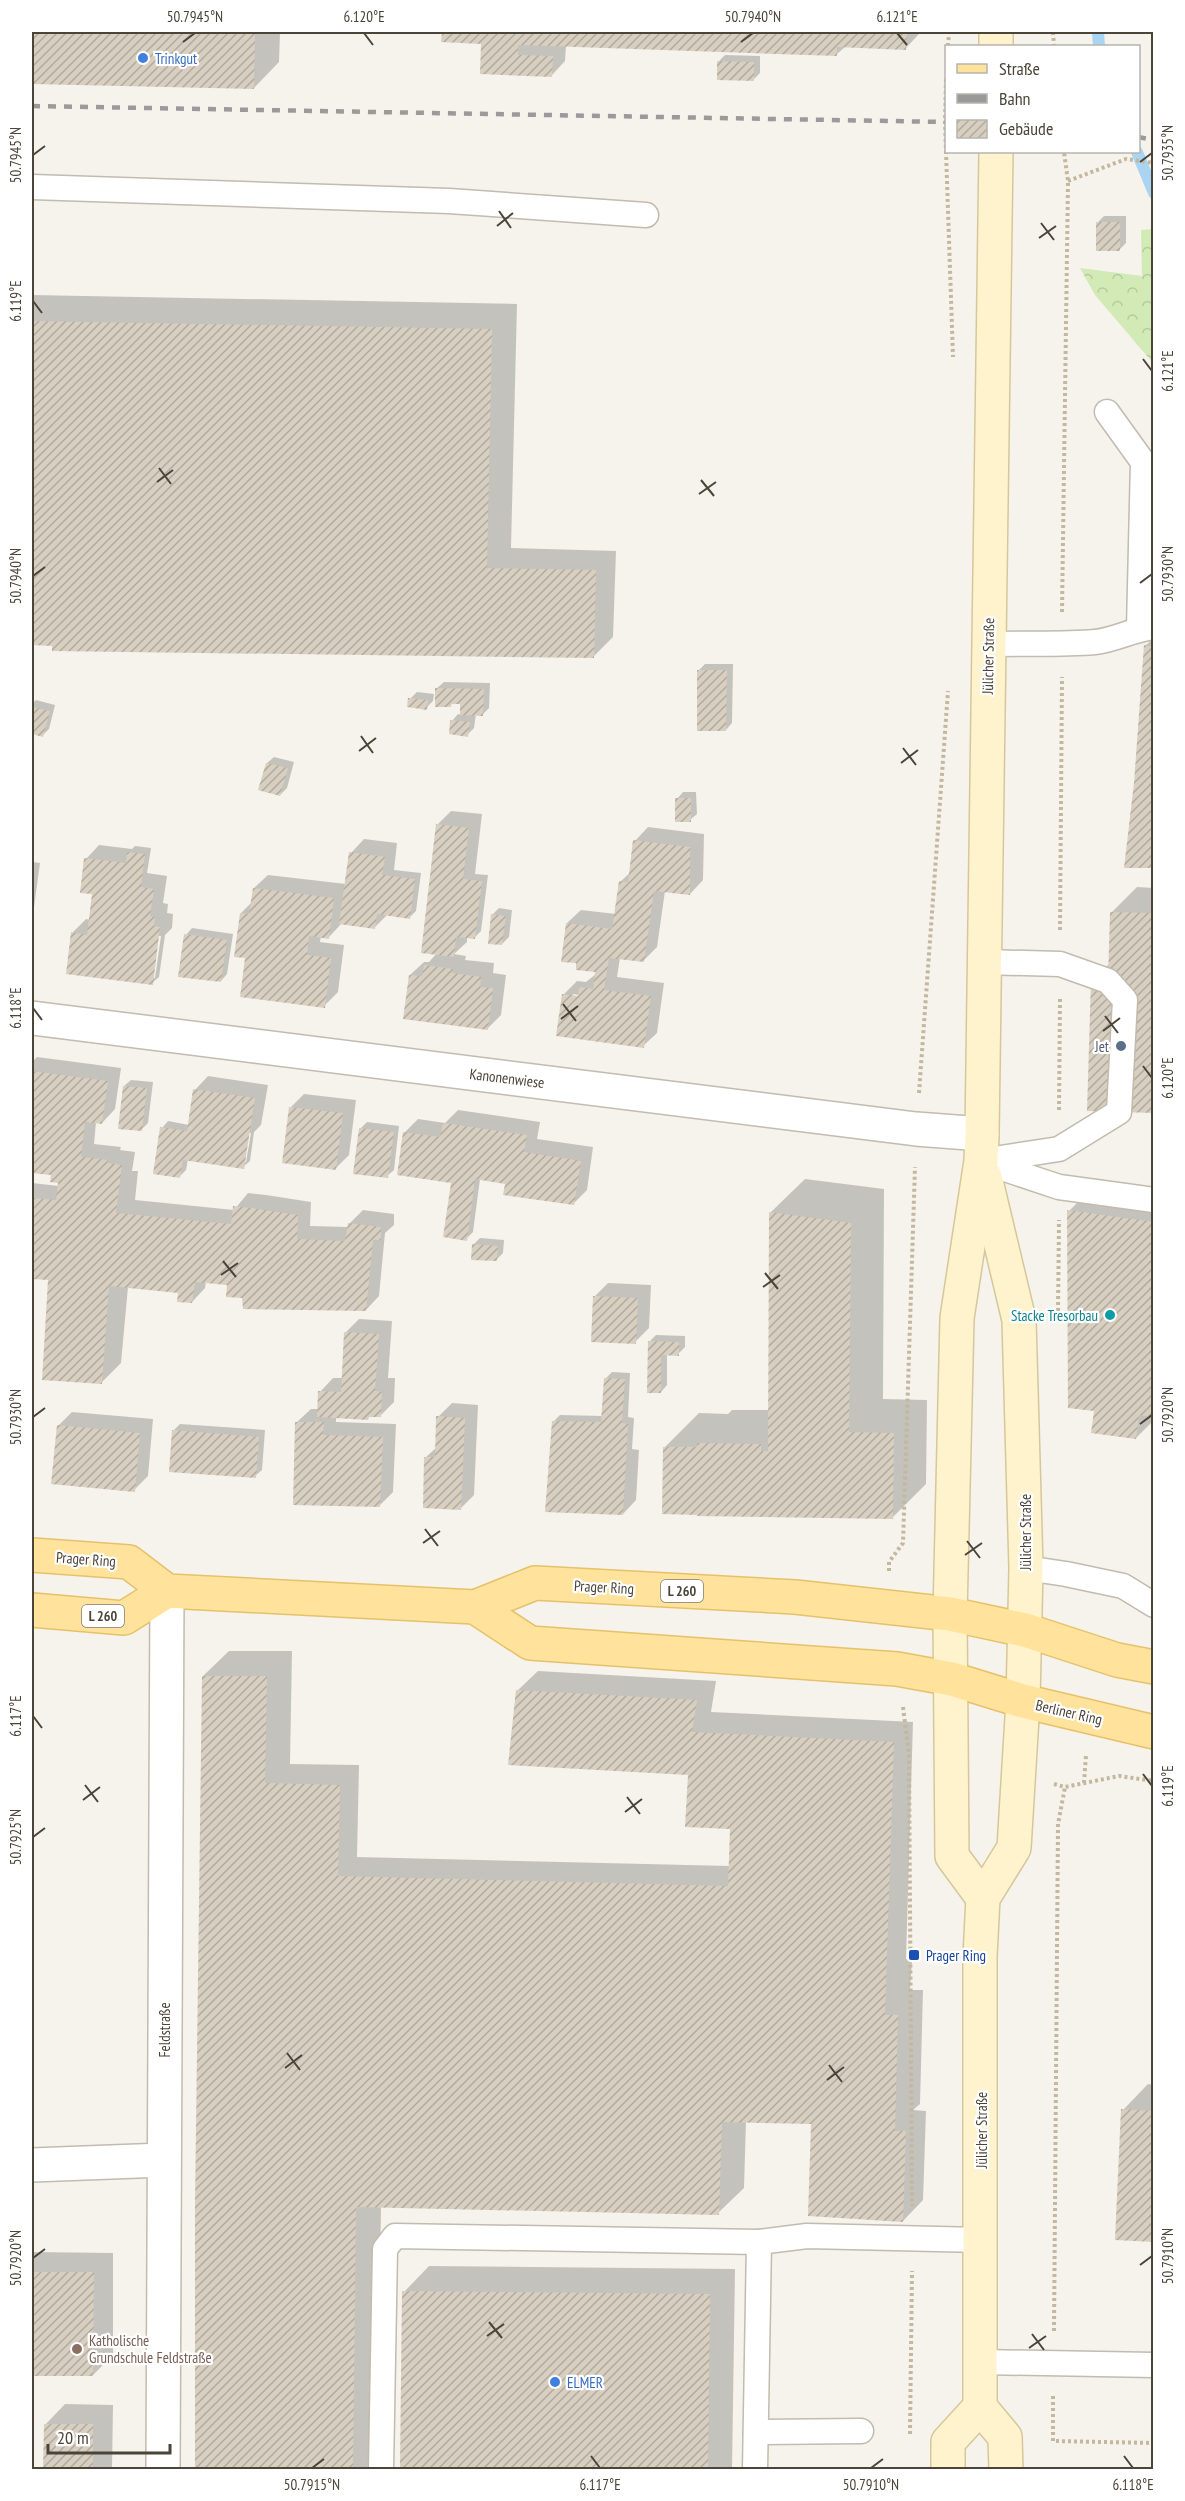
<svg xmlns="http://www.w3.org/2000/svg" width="1185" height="2501" viewBox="0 0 1185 2501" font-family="'PT Sans Narrow',sans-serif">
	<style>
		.forest { fill: url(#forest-crowns) }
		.shadow { fill: #0003; fill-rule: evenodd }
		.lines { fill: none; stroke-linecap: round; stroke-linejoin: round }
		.stream { stroke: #a9d4f2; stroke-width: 12 }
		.building { fill: url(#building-hatch) }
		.service-casing { stroke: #c2bbae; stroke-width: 27 }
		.minor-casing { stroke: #c2bbae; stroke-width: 36 }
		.secondary-casing { stroke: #d6c79b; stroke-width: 36 }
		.primary-casing { stroke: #e6c16a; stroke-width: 36 }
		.path { stroke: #c4b79f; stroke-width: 4; stroke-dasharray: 3 3; stroke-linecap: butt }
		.service { stroke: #fff; stroke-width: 24 }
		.minor { stroke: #fff; stroke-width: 33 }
		.secondary { stroke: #fff3cd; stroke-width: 33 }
		.primary { stroke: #ffe39c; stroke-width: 33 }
		.rail { stroke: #9a9a9a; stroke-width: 4.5; stroke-dasharray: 8 8; stroke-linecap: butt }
		.ticks { fill: none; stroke: #4b4439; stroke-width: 2 }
		.shop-dot { fill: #3f7fe0; stroke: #fff; stroke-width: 2 }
		.service-dot { fill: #5c6f8a; stroke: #fff; stroke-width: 2 }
		.culture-dot { fill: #0f9aa8; stroke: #fff; stroke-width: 2 }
		.transit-dot { fill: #1a4fb4; stroke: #fff; stroke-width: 2 }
		.education-dot { fill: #8d6e63; stroke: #fff; stroke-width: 2 }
		.labels { text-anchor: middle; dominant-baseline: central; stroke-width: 4.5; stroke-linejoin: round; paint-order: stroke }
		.shield { fill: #fff; stroke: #817c74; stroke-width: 1.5 }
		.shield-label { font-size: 14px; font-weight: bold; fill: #4b4439 }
		.shop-label { font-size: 15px; fill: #366cbe; stroke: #fff; text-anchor: start }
		.street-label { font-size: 15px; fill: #4b4439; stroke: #fff }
		.service-label { font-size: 15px; fill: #4e5e75; stroke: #fff; text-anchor: end }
		.culture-label { font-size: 15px; fill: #0d838f; stroke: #fff; text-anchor: end }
		.transit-label { font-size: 15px; fill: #164399; stroke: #fff; text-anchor: start }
		.education-label { font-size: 15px; fill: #785e54; stroke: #fff; text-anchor: start }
		.neatline { fill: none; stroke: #4b4439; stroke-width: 2 }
		.ticks-label { font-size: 15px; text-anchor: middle; fill: #4b4439 }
	</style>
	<defs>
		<pattern id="forest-crowns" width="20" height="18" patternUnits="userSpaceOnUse" patternTransform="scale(1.5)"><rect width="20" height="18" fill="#d2eab5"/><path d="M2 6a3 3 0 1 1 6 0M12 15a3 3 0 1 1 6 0" fill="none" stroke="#b6ca9c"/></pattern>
		<pattern id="building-hatch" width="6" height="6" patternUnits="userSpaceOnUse" patternTransform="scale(1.5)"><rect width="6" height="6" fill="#d8cfc1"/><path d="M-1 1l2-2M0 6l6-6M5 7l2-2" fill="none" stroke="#b1aa9e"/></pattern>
	</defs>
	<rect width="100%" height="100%" fill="#f6f3ec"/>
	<path class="forest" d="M1153 229H1154L1153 363 1095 295 1080 268 1142 276 1141 230Z"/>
	<g class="shadow">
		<path d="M32 32H280L279 62 254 88 32 82Z"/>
		<path d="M443 32H919V34L906 48 846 46 836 55 566 45 565 61 552 75 483 42 443 41Z"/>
		<path d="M725 55 760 56V73L753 80 718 62Z"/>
		<path d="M1104 216H1126V243L1119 250 1098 222Z"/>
		<path d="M32 295 517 304 511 548 616 551 613 637 593 657 32 644Z"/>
		<path d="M1154 638V867L1145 646Z"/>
		<path d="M705 664H733L732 723 726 730 699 670Z"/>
		<path d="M444 682 490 683 489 708 483 714H476L474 728 467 735 452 721 458 714 462 715V703L454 702 450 706 437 688Z"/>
		<path d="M417 692 434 694 433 701 426 708 410 699Z"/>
		<path d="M36 700 55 705 49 729 42 736 32 733V704Z"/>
		<path d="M274 757 294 762 287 788 280 795 267 763Z"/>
		<path d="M683 792H696L697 814 690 820 677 799Z"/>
		<path d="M451 811 482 814 475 874 488 875 481 931 475 937 467 936V942L454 954 466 956 465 960 494 963 493 973 506 975 501 1015 487 1029 410 975 424 962H429L437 953V825Z"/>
		<path d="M648 827 704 834 703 880 690 894 665 891 657 947 643 961 620 958 617 977 664 983 657 1033 643 1046 563 995 577 981 586 982 596 974 597 971 567 923 581 910 616 914 621 881 631 872 635 841ZM573 994 585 996 573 997Z"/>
		<path d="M364 839 397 843 394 870 421 873 416 911 410 917 388 914 374 928 342 923 329 937 321 936 320 942 344 945 338 992 324 1006 246 957 241 913 252 902 254 888 268 875 346 884 351 853Z"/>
		<path d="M99 845 132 849 135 846 151 848 147 873 167 876 163 903 168 904 167 913 173 914 172 928 165 935 159 977 152 983 72 933 86 919 90 920 94 893 86 859ZM158 936H161L155 978H152Z"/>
		<path d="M32 862 40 863 32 922Z"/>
		<path d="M1137 887 1154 888V1111L1092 981 1110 963 1111 913Z"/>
		<path d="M499 908 512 910 509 937 502 944 492 915Z"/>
		<path d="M192 928 233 934 227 974 221 981 186 935Z"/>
		<path d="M37 1057 121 1068 115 1109 102 1123 96 1122 94 1144 121 1147 120 1150 135 1152 132 1171H138L135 1200 234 1210 248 1193 266 1195 311 1202 310 1226 349 1227V1224L363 1210 394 1214V1225L385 1233 379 1296 366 1310 243 1297 229 1283 206 1281 205 1288 192 1302 180 1292 128 1287 121 1363 101 1383 50 1279 32 1277V1183L59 1186 60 1184 35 1157 32 1156V1062Z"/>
		<path d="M208 1076 268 1085 261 1125 254 1132 250 1161 243 1167 188 1159 186 1170 179 1177 162 1128 168 1121 189 1125 195 1090ZM248 1133H251L246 1162H243Z"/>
		<path d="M131 1080 153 1082 148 1123 141 1130 124 1086Z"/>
		<path d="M304 1094 356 1100 349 1155 335 1169 291 1107Z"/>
		<path d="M458 1110 540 1122 537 1139 593 1147 587 1190 574 1203 507 1183 480 1179 473 1232 466 1239 453 1178 404 1133 418 1119 445 1123Z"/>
		<path d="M367 1122 399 1126 394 1170 387 1176 360 1129Z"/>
		<path d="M805 1179 884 1189 883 1399 927 1400 926 1484 892 1518 665 1447 699 1413 728 1414 732 1410H769L771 1212Z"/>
		<path d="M1089 1191 1154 1200V1420L1136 1438 1096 1410 1069 1211Z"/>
		<path d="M480 1238 504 1240 503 1253 496 1260 473 1245Z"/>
		<path d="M608 1283 651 1285 649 1328 635 1342 594 1297Z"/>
		<path d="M359 1319 392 1321 388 1378H395L394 1402 380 1416 371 1415 368 1418 336 1417V1422L396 1424 393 1492 380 1505 297 1422 311 1409H319L320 1392 333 1378H343L345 1333Z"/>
		<path d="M656 1335 685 1336V1347L678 1354H667V1385L661 1392 649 1342Z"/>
		<path d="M612 1372 630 1373 628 1417 634 1418 632 1449 639 1450 636 1500 623 1514 554 1421 560 1415 603 1416 605 1379Z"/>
		<path d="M452 1403 478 1405 474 1495 460 1509 426 1457 437 1447 438 1417Z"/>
		<path d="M72 1412 153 1419 148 1476 134 1490 58 1426Z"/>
		<path d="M180 1424 265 1430 262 1470 255 1476 174 1430Z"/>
		<path d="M229 1651H292L290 1764 359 1765 357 1857 730 1866 731 1825 689 1773 517 1691 538 1671 716 1681 711 1712 913 1722 906 1959 912 1960 910 1990H923L920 2104 913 2110 926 2111 923 2200 903 2221 812 2123 746 2121 744 2188 718 2213 381 2206 377 2470H196V2205L203 1676Z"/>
		<path d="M1148 2084 1154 2085V2240L1123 2110Z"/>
		<path d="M32 2252 113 2253V2355L93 2375H32Z"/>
		<path d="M429 2266 735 2269 732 2470H402L404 2292Z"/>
		<path d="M65 2404 113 2405 112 2470H45V2425Z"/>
	</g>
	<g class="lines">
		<g class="stream">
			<path d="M1098 32 1099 46"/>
			<path d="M1137 152 1154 193"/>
		</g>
	</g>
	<g class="building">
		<path d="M32 32H255L254 89 32 84Z"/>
		<path d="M442 32H907L906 50 837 47V56L518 45V55L553 56 552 77 480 74 481 44 441 42Z"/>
		<path d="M717 61 754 62V81L717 80Z"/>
		<rect x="1096" y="222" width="24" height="29"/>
		<path d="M32 321 492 329 487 568 596 570 594 658 52 651V646L32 645Z"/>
		<path d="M1144 645 1154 647V868H1124L1134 783Z"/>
		<path d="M697 670H727L726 731H697Z"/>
		<path d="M435 688 484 689 483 716 460 715V704H451V707H435Z"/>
		<path d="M408 698 428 700 427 710 407 707Z"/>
		<path d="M32 707 50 711 43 737 32 734Z"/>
		<path d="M450 720 470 722 468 737 449 734Z"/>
		<path d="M266 763 288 768 280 796 258 790Z"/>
		<rect x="675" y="798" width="16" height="24"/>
		<path d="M436 824 469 828 463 879 482 881 475 939 456 937 454 957 421 953Z"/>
		<path d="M633 840 690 847V895L654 891 644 962 609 958 604 990 651 996 644 1048 556 1036 562 994 578 996 579 987 593 989 595 972 576 970V963L561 962 566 923 612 929 619 881 628 882Z"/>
		<path d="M127 852 145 854 141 887 154 889 150 916 155 917 154 926 160 927 153 985 66 974 71 932 87 935 92 894 80 893 84 858 126 863Z"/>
		<path d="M349 852 385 857 382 875 415 879 410 919 377 914 375 929 339 924Z"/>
		<path d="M253 888 334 898 329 939 309 936 307 955 331 958 325 1008 240 997 245 958 234 957 240 913 249 914Z"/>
		<path d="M1110 912 1154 913V1113L1087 1111 1091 981H1108Z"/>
		<path d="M491 914 506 916 502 945 488 944Z"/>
		<path d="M184 934 227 940 221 982 178 977Z"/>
		<path d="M424 965 453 969 452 973 481 977 480 987 493 988 488 1030 403 1019 409 975 422 976Z"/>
		<path d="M32 1071 108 1081 102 1124 85 1122 81 1157 108 1160 107 1163 122 1165 116 1213 231 1224 233 1206 251 1208 298 1215 297 1239 345 1241 348 1223 381 1227V1240H373L366 1311 243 1309 242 1298 226 1297 227 1285 195 1282 192 1303 177 1302 178 1293 109 1286 102 1384 42 1380 48 1280 32 1279V1198L56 1200 58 1183 50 1182 51 1175 32 1173 34 1158H32Z"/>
		<path d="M123 1086 147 1088 142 1131 118 1129Z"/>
		<path d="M193 1089 255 1098 244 1169 183 1160 180 1178 153 1174 160 1127 187 1131Z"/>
		<path d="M289 1107 343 1113 336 1170 282 1163Z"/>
		<path d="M443 1123 527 1135 524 1152 581 1161 574 1205 503 1195 505 1184 475 1179 467 1241 443 1237 451 1183 397 1175 403 1132 440 1137Z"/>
		<path d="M359 1128 394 1132 388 1178 353 1174Z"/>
		<path d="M1067 1210 1154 1222V1417L1139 1415 1136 1439 1091 1433 1094 1411 1068 1408Z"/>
		<path d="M769 1212 851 1223 849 1432 894 1433 893 1519 697 1516V1515L662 1514 663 1447H697V1443L761 1444V1451H768Z"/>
		<path d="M472 1244 498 1246 497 1261 471 1260Z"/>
		<path d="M593 1296 638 1298 636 1344 591 1342Z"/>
		<path d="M344 1332 379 1334 375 1391 382 1392 381 1417H369L368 1420 317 1417 318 1391 341 1392Z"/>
		<path d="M648 1341 679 1342V1356L661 1355V1393H647Z"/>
		<path d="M604 1378 625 1379 622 1423 628 1424 623 1515 545 1512 552 1421 601 1422Z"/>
		<path d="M436 1416 465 1418 461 1510 423 1508 424 1457H435Z"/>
		<path d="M295 1422H324L323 1435 383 1437 380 1507 293 1505Z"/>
		<path d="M57 1425 140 1433 135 1492 51 1484Z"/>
		<path d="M172 1430 259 1437 256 1478 169 1472Z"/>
		<path d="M202 1676H267L265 1783 340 1785 338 1876 728 1886 730 1829 685 1827 688 1775 508 1765 516 1690 697 1700 692 1732 894 1742 885 2015H898L895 2131H906L903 2222 808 2216 811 2124 722 2122 719 2215 356 2207 353 2469H195V2205Z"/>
		<path d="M1121 2109 1154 2111V2242L1115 2240Z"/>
		<path d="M32 2272H94L93 2376H32Z"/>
		<path d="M402 2291 710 2294 708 2469H400Z"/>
		<path d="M44 2424H93V2469H43Z"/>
	</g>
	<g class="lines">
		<defs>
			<g id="service">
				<path d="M32 187 449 201 646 215"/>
				<path d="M1107 412 1143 462 1139 628"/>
				<path d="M988 644C1023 643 1060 645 1095 642 1116 640 1133 629 1154 627"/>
				<path d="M981 1161 1059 1149 1119 1112 1125 1000 1108 981 1060 964 983 962"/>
				<path d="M987 1163 1059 1187 1154 1200"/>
				<path d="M1026 1568 1066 1574 1123 1586 1154 1605"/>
				<path d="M981 2362 1154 2365"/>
				<path d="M756 2432 861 2431"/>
				<path d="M381 2470 385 2249 395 2236 759 2242 807 2236 981 2240"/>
				<path d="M755 2470 759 2242"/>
			</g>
			<g id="minor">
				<path d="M32 1018 916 1129 982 1134"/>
				<path d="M32 2165 164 2160"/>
				<path d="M163 2470 167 1591"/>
			</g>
			<g id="secondary">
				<path d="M996 32V46"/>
				<path d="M983 1898 952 1856 950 1614 957 1318 981 1161 982 1134 996 152"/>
				<path d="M980 2407 1005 2437 1006 2470"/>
				<path d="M948 2470V2442L980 2407V1956L983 1898 1014 1848 1023 1701 1026 1568 1019 1320 985 1177"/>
			</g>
			<g id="primary">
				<path d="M32 1555 129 1562 167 1591 475 1607 535 1583 795 1597 950 1614 1025 1630 1117 1660 1154 1667"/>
				<path d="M475 1607 530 1643 897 1669 952 1679 1023 1701 1154 1732"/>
				<path d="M32 1610 124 1618 167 1591"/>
			</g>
		</defs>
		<use href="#service" class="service-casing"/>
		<use href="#minor" class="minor-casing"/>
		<use href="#secondary" class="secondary-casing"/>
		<use href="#primary" class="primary-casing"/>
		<g class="path">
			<path d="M1053 32 1054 46"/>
			<path d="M948 46 949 32"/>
			<path d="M946 79 945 122 953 357"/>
			<path d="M1068 181 1126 159 1154 163"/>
			<path d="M1062 612 1068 181 1064 152"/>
			<path d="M1060 930 1062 677"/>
			<path d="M919 1093 948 691"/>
			<path d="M1059 1110 1060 998"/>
			<path d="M1058 1311 1059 1220"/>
			<path d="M889 1571V1562L903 1543 915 1167"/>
			<path d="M903 1707 909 1754 912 2206"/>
			<path d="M1084 1783 1086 1755"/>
			<path d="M1054 1784 1065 1787 1119 1776 1154 1781"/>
			<path d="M1054 2331 1058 1824 1065 1787"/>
			<path d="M1053 2396V2441L1154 2443"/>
			<path d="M910 2434 912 2271"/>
		</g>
		<use href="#service" class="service"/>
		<use href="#minor" class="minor"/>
		<use href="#secondary" class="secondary"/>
		<use href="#primary" class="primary"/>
		<g class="rail">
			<path d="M32 106 946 122"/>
			<path d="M1138 137 1154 140"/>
		</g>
	</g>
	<path class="ticks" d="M364 33 373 45M897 33 907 45M183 42 195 33M741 42 753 33M33 155 45 146M1140 162 1152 153M499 211 511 228M1041 223 1054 240M497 226 513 213M1039 238 1056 226M33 301 42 313M1143 359 1152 371M159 468 171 484M701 480 714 496M157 482 173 470M699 494 716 482M33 576 45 567M1140 583 1152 574M361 736 373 753M903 748 916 765M359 751 376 738M901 763 918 750M563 1004 576 1021M33 1008 42 1020M1105 1016 1118 1033M561 1019 578 1006M1103 1031 1120 1018M1143 1066 1152 1078M223 1261 236 1277M765 1273 778 1289M221 1275 238 1263M763 1287 780 1275M33 1417 45 1408M1140 1424 1152 1415M425 1529 438 1546M967 1541 980 1558M423 1543 440 1531M965 1555 982 1543M33 1716 42 1728M1143 1774 1152 1786M85 1785 98 1802M627 1797 640 1814M83 1800 100 1787M625 1812 642 1799M33 1837 45 1828M287 2053 300 2070M829 2065 842 2082M285 2068 302 2055M827 2080 844 2067M33 2258 45 2249M1140 2265 1152 2256M489 2322 502 2338M1032 2334 1044 2350M487 2336 504 2324M1029 2348 1046 2336M591 2456 600 2468M1124 2456 1133 2468M312 2468 324 2459M871 2468 883 2459"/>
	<g class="shop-dot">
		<circle cx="143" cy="58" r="6"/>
		<circle cx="555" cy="2382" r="6"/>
	</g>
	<circle class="service-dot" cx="1121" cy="1046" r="6"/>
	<circle class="culture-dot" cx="1110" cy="1315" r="6"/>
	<rect class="transit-dot" x="908" y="1949" width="12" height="12" rx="3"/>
	<circle class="education-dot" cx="77" cy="2349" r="6"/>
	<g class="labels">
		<g class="shield">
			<rect x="661" y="1580" width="42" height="22" rx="4.5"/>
			<rect x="82" y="1605" width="42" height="22" rx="4.5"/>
		</g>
		<g class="shield-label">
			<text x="682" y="1591">L 260</text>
			<text x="103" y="1616">L 260</text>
		</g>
		<g class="shop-label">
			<text x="155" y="58">Trinkgut</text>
			<text x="567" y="2382">ELMER</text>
		</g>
		<g class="street-label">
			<text transform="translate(988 656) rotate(-89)">Jülicher Straße</text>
			<text transform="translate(507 1078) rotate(7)">Kanonenwiese</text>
			<text transform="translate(1025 1532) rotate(-90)">Jülicher Straße</text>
			<text transform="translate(86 1559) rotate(4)">Prager Ring</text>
			<text transform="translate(604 1587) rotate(3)">Prager Ring</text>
			<text transform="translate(1069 1712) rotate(13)">Berliner Ring</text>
			<text transform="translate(164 2030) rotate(-90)">Feldstraße</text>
			<text transform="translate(981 2130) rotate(-90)">Jülicher Straße</text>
		</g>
		<g class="service-label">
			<text x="1109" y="1046">Jet</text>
		</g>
		<g class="culture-label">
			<text x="1098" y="1315">Stacke Tresorbau</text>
		</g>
		<g class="transit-label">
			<text x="926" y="1955">Prager Ring</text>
		</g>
		<g class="education-label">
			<text x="89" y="2340">Katholische<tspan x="89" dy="17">Grundschule Feldstraße</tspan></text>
		</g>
	</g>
	<rect width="1185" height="2501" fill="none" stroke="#ffffff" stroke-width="66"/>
	<rect x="945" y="45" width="195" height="108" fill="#ffffff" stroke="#b7b4b0" stroke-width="1.5"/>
	<rect x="957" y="64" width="30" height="9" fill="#ffe39c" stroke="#b7b4b0" stroke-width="1.5"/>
	<text x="999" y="75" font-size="18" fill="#4b4439">Straße</text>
	<rect x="957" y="94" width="30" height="9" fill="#9a9a9a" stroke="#b7b4b0" stroke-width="1.5"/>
	<text x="999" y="105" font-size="18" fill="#4b4439">Bahn</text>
	<rect x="957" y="120" width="30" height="18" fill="url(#building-hatch)" stroke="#b7b4b0" stroke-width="1.5"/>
	<text x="999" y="135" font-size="18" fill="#4b4439">Gebäude</text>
	<path d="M48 2444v9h122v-9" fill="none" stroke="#4b4439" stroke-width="3"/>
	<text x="57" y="2444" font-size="18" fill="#4b4439" stroke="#ffffff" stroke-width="4.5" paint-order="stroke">20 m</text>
	<rect x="33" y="33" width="1119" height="2435" class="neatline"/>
	<g class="ticks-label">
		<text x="195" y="22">50.7945°N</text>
		<text x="364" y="22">6.120°E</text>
		<text x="753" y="22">50.7940°N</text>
		<text x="897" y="22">6.121°E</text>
		<text transform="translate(1168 153) rotate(-90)" y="5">50.7935°N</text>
		<text transform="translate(16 155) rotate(-90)" y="5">50.7945°N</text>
		<text transform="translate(16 301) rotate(-90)" y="5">6.119°E</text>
		<text transform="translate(1168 371) rotate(-90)" y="5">6.121°E</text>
		<text transform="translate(1168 574) rotate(-90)" y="5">50.7930°N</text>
		<text transform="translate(16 576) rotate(-90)" y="5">50.7940°N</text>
		<text transform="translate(16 1008) rotate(-90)" y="5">6.118°E</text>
		<text transform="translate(1168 1078) rotate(-90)" y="5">6.120°E</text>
		<text transform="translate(1168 1415) rotate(-90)" y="5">50.7920°N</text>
		<text transform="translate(16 1417) rotate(-90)" y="5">50.7930°N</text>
		<text transform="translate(16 1716) rotate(-90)" y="5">6.117°E</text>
		<text transform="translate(1168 1786) rotate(-90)" y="5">6.119°E</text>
		<text transform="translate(16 1837) rotate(-90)" y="5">50.7925°N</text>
		<text transform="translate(1168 2256) rotate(-90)" y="5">50.7910°N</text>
		<text transform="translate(16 2258) rotate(-90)" y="5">50.7920°N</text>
		<text x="312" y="2490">50.7915°N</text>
		<text x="600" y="2490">6.117°E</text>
		<text x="871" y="2490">50.7910°N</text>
		<text x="1133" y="2490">6.118°E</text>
	</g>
</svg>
